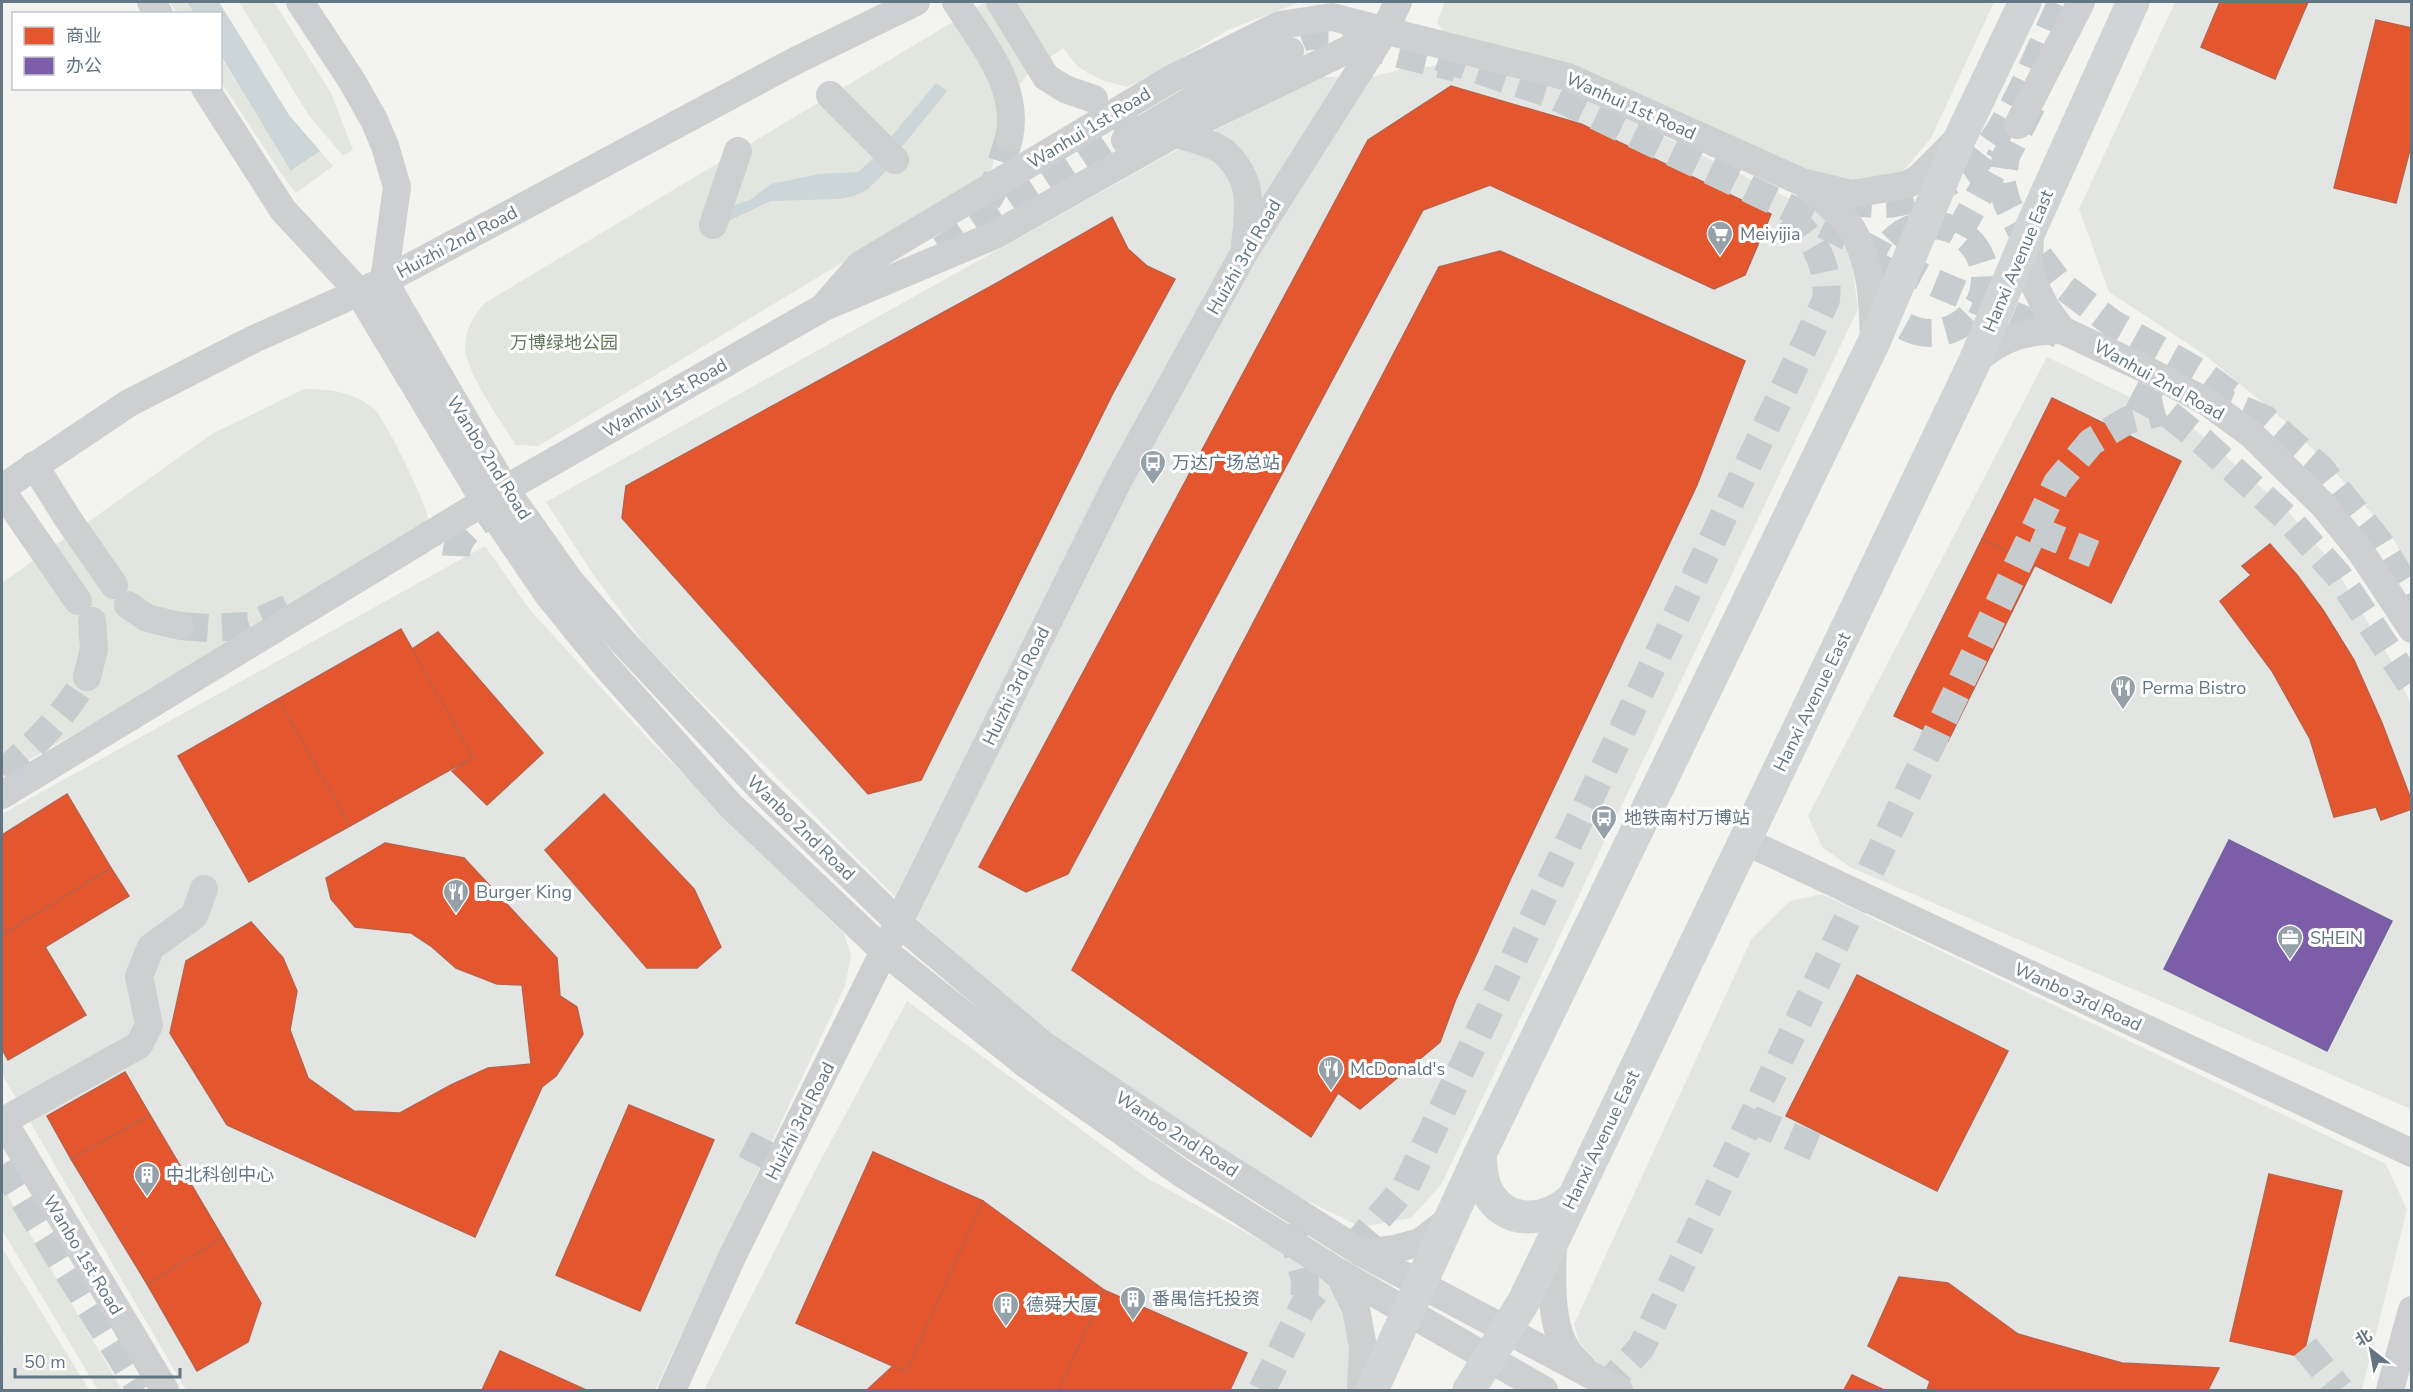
<svg xmlns="http://www.w3.org/2000/svg" width="2413" height="1392" viewBox="0 0 2413 1392" font-family="'Nunito Sans','Noto Sans SC',sans-serif">
	<style>
		.built { fill: #e3e5e3 }
		.green { fill: #e2e6de }
		.water { fill: #ccd6d8 }
		.shops { fill: #e4572e; stroke: #bd6048; stroke-width: 1.5 }
		.offices { fill: #7b5ea7; stroke: #73659c; stroke-width: 1.5 }
		.lines { fill: none; stroke-linecap: round; stroke-linejoin: round }
		.minor-tunnel { stroke: #c7cdcf; stroke-width: 28; stroke-dasharray: 28 14; stroke-linecap: butt }
		.minor { stroke: #cecfd0; stroke-width: 28 }
		.major { stroke: #d0d4d5; stroke-width: 33 }
		.labels { text-anchor: middle; dominant-baseline: central; stroke-width: 6; stroke-linejoin: round; paint-order: stroke }
		.street-label { font-size: 18px; fill: #617583; stroke: #fff }
		.poi-label { font-size: 18px; fill: #617583; stroke: #fff; text-anchor: start }
		.park-label { font-size: 18px; fill: #667a60; stroke: #fff }
	</style>
	<rect width="100%" height="100%" fill="#f3f3f0"/>
	<g class="built">
		<path d="M2175 2H2411V570L2391 535 2324 460 2278 415 2202 353 2109 292 2079 209Z"/>
		<path d="M1481 62 1550 80 1829 218 1851 256 1858 309 1441 1185 1411 1218 1361 1227 1287 1191 1095 1074 914 916 646 646 595 577 546 502 1182 147 1321 77H1373L1401 69Z"/>
		<path d="M2047 357 2192 427 2286 509 2332 563 2392 662 2411 705V1109L1850 867 1822 847 1808 816Z"/>
		<path d="M485 546 530 610 654 745 844 934 851 956 845 986 655 1390H186L2 1074V814Z"/>
		<path d="M1822 894 2386 1164 2407 1210 2362 1390 1622 1389 1579 1342 1574 1324 1752 938 1790 901Z"/>
		<path d="M907 1001 1147 1178 1318 1272 1335 1288 1353 1348 1347 1390H704L819 1163Z"/>
		<path d="M2 1336 30 1374 39 1390H2Z"/>
	</g>
	<g class="green">
		<path d="M169 2H187L194 13H177Z"/>
		<path d="M239 2H274L331 93 353 150 343 156 308 114Z"/>
		<path d="M986 2H1300L1228 30 1161 70 1127 87 1102 80 1078 67 1063 48 1028 73 1001 111 991 173 538 446 516 445C502 423 463 369 465 345 466 328 474 315 485 303Z"/>
		<path d="M1445 2H1994L1931 138 1904 170 1881 185 1845 189 1450 40 1437 23Z"/>
		<path d="M220 56 292 171 320 151 333 166 296 193 284 178 221 82Z"/>
		<path d="M304 389C330 389 353 392 373 408 384 416 427 504 428 519 428 524 424 531 422 536L2 775V583L212 434Z"/>
		<path d="M2 1186 122 1390H98L2 1230Z"/>
		<path d="M2 1248 89 1390H39L30 1374 2 1336Z"/>
	</g>
	<g class="water">
		<path d="M187 2H219L289 115 320 151 291 171 221 56 220 14 194 13Z"/>
		<path d="M936 83 947 91 897 153 887 142Z"/>
		<path d="M877 155 891 166 868 189 854 196 840 199 771 201 724 223 725 208 750 200 771 184 819 174 858 172Z"/>
	</g>
	<g class="shops">
		<path d="M2220 2H2308L2275 79 2201 47Z"/>
		<path d="M2376 20 2412 28V142L2396 203 2334 188Z"/>
		<path d="M1451 86 1581 124 1771 214 1745 275 1714 289 1490 185 1423 210 1068 874 1026 892 979 867 1368 140Z"/>
		<path d="M1112 217 1128 249 1147 266 1175 279 1112 395 921 780 868 794 622 518 626 486 997 283Z"/>
		<path d="M1500 251 1745 361 1697 485 1511 878 1456 999 1440 1042 1360 1109 1338 1093 1311 1137 1072 970 1439 267Z"/>
		<path d="M2052 398 2181 461 2111 603 1982 539Z"/>
		<path d="M1982 539 2035 565 1948 741 1894 716Z"/>
		<path d="M2270 544 2297 575 2323 610 2354 660 2382 723 2412 802V809L2381 820 2376 807 2334 817 2310 739 2272 671 2220 601 2251 575 2242 566Z"/>
		<path d="M401 629 473 757 350 826 278 699Z"/>
		<path d="M438 632 543 753 487 805 452 771 473 757 412 649Z"/>
		<path d="M278 699 350 826 249 882 178 756Z"/>
		<path d="M67 794 111 868 2 935V835Z"/>
		<path d="M604 794 694 889 721 947 697 968H647L545 850Z"/>
		<path d="M385 843 464 858 557 958 560 996 577 1007 583 1034 556 1076 542 1087 475 1237 227 1125 170 1033 186 961 251 922 283 958 297 991 290 1030 308 1078 354 1111 400 1113 451 1085 488 1068 531 1064 522 985 497 984 456 968 432 947 411 933 355 927 331 899 326 878Z"/>
		<path d="M111 868 129 896 45 947 86 1015 8 1060 2 1049V935Z"/>
		<path d="M1857 975 2008 1051 1937 1191 1786 1116Z"/>
		<path d="M125 1072 150 1115 71 1159 47 1116Z"/>
		<path d="M629 1105 714 1140 640 1311 556 1275Z"/>
		<path d="M150 1115 223 1238 147 1284 71 1159Z"/>
		<path d="M873 1152 983 1201 906 1372 796 1323Z"/>
		<path d="M2269 1174 2342 1191 2303 1357 2230 1341Z"/>
		<path d="M983 1201 1104 1290 1059 1390H867L893 1366 906 1372Z"/>
		<path d="M223 1238 261 1303 248 1342 197 1371 147 1284Z"/>
		<path d="M1899 1277 1948 1283 2018 1334 2122 1363 2219 1368 2208 1390H1927L1930 1381 1868 1346Z"/>
		<path d="M1104 1290 1247 1353 1230 1390H1059Z"/>
		<path d="M500 1351 584 1389 583 1390H482Z"/>
		<path d="M1852 1375 1884 1390H1844Z"/>
	</g>
	<path class="offices" d="M2229 840 2392 921 2327 1051 2164 969Z"/>
	<g class="lines">
		<g class="minor-tunnel">
			<path d="M1358 44 1456 68"/>
			<path d="M1262 54 1306 36H1360L1380 40"/>
			<path d="M1439 57 1550 94 1837 231 1930 281 2059 334"/>
			<path d="M2032 105 2006 156 2002 184 2007 203 2025 238 2060 284 2112 323 2204 375 2234 397"/>
			<path d="M987 201 992 193 1009 138"/>
			<path d="M1844 202C1860 202 1879 206 1895 203 1916 200 1962 179 1976 163 2014 119 2037 54 2062 2"/>
			<circle cx="1931" cy="279" r="54"/>
			<path d="M1958 234 2001 156"/>
			<path d="M941 250 1144 115"/>
			<path d="M2132 394 2165 411 2202 441 2290 521 2338 575 2412 686"/>
			<path d="M2204 394 2265 419 2321 469 2379 542 2403 581 2412 602"/>
			<path d="M2035 530 2094 554"/>
			<path d="M456 556C457 527 492 514 514 501"/>
			<path d="M180 626 209 628 248 626 298 604"/>
			<path d="M2 773C37 743 63 717 87 677"/>
			<path d="M1751 1119 1817 1148"/>
			<path d="M745 1144 790 1167"/>
			<path d="M2 1165 141 1390"/>
			<path d="M1284 1233 1294 1239 1305 1279 1304 1305"/>
			<path d="M2305 1347 2340 1390"/>
			<path d="M1262 1390 1304 1305 1406 1186 1826 300C1830 265 1812 232 1783 212"/>
			<path d="M1602 1390 1641 1348 2057 483 2091 442 2128 420 2165 411"/>
		</g>
		<g class="minor">
			<path d="M151 2 159 14"/>
			<path d="M300 2 352 81 374 120 385 146 397 187 384 281 505 489 570 581 624 643 759 787 899 923 1041 1043 1198 1149 1362 1253 1619 1390"/>
			<path d="M956 2C982 43 1020 86 1009 138"/>
			<path d="M1000 2 1046 77 1065 89 1094 99"/>
			<path d="M205 88 283 210 358 291 485 502 549 596 605 665 731 806 884 951 1027 1065 1184 1175 1338 1272 1544 1390"/>
			<path d="M830 95 895 160"/>
			<path d="M2018 125 2081 2"/>
			<path d="M1176 133C1188 138 1215 144 1224 152 1255 180 1249 209 1245 245"/>
			<path d="M1125 140 1195 98 1290 51"/>
			<path d="M1806 185C1821 199 1842 213 1853 231 1872 265 1873 303 1874 341"/>
			<path d="M713 225 738 151"/>
			<path d="M2030 231 2029 264 2035 286 2046 308 2062 330 2143 368 2207 402 2252 435 2325 507 2361 552 2412 629"/>
			<path d="M827 303 860 265 1171 79 1280 25 1332 17 1568 77 1802 182 1852 194 1906 185 1919 178 1957 140"/>
			<path d="M1975 361C2004 336 2025 331 2062 330"/>
			<path d="M34 465 68 519 114 585"/>
			<path d="M2 488 129 403 254 339 384 281 795 61 916 2"/>
			<path d="M2 491 78 601"/>
			<path d="M128 605 147 618 180 626"/>
			<path d="M87 677 94 649 92 621"/>
			<path d="M2 795 505 489 824 307 995 235 1176 133 1384 32"/>
			<path d="M1745 841 2412 1153"/>
			<path d="M2 1119 165 1390"/>
			<path d="M3 1121 139 1045 149 1025 139 976 151 947 194 916 204 889"/>
			<path d="M1553 1243C1552 1274 1549 1323 1567 1350 1571 1357 1578 1362 1583 1368"/>
			<path d="M1362 1253 1395 1249 1420 1242 1450 1219"/>
			<path d="M1338 1272 1356 1309 1363 1347 1361 1390"/>
			<path d="M672 1390 732 1257 1118 481 1244 253 1384 32 1398 2"/>
			<path d="M2390 1390 2412 1310"/>
		</g>
		<g class="major">
			<path d="M1480 1154C1481 1167 1481 1180 1487 1191 1506 1227 1547 1222 1573 1198"/>
			<path d="M1372 1390 1480 1154 1874 342 1960 138 2025 2"/>
			<path d="M1469 1390 1524 1301 1975 361 2030 230 2133 2"/>
		</g>
	</g>
	<defs>
		<symbol id="supermarket-pin" viewBox="-11 -11 22 30"><path d="M0 17L-7.5 6A9.5 9.5 0 1 1 7.5 6Z" fill="#94a1a9" stroke="#fff"/><path d="M-6-5.5h2.5l.6 2H6L4.5 2H-2.5L-4.4-4H-6ZM-1.5 3.2a1.3 1.3 0 1 0 .1 0ZM3 3.2a1.3 1.3 0 1 0 .1 0Z" fill="#fff"/></symbol>
		<symbol id="bus-pin" viewBox="-11 -11 22 30"><path d="M0 17L-7.5 6A9.5 9.5 0 1 1 7.5 6Z" fill="#94a1a9" stroke="#fff"/><path d="M-5-6H5V4H4V6H2V4H-2V6H-4V4H-5ZM-3.5-4V0h7V-4ZM-3.5 1.2v1.5H-2V1.2ZM2 1.2v1.5H3.5V1.2Z" fill="#fff"/></symbol>
		<symbol id="restaurant-pin" viewBox="-11 -11 22 30"><path d="M0 17L-7.5 6A9.5 9.5 0 1 1 7.5 6Z" fill="#94a1a9" stroke="#fff"/><path d="M-5-6h1v4h1v-4h1v4h1v-4h1v5L-1.5 .5V6h-2V.5L-5-1ZM5-6V6H3V1.5H1.5Q1.5-4 5-6Z" fill="#fff"/></symbol>
		<symbol id="office-pin" viewBox="-11 -11 22 30"><path d="M0 17L-7.5 6A9.5 9.5 0 1 1 7.5 6Z" fill="#94a1a9" stroke="#fff"/><path d="M-6-3h4V-5.5h4V-3h4V5H-6ZM-1-4.5V-3h2v-1.5ZM-6 0V1H6V0Z" fill="#fff"/></symbol>
		<symbol id="building-pin" viewBox="-11 -11 22 30"><path d="M0 17L-7.5 6A9.5 9.5 0 1 1 7.5 6Z" fill="#94a1a9" stroke="#fff"/><path d="M-4-6H4V6H1V3H-1V6H-4ZM-2.5-4.3h1.7v1.8h-1.7ZM.8-4.3h1.7v1.8H.8ZM-2.5-1h1.7V.8h-1.7ZM.8-1h1.7V.8H.8Z" fill="#fff"/></symbol>
	</defs>
	<g fill-rule="evenodd">
		<use href="#supermarket-pin" x="1705" y="219" width="30" height="40"/>
		<use href="#bus-pin" x="1138" y="448" width="30" height="40"/>
		<use href="#restaurant-pin" x="2108" y="673" width="30" height="40"/>
		<use href="#bus-pin" x="1589" y="803" width="30" height="40"/>
		<use href="#restaurant-pin" x="441" y="877" width="30" height="40"/>
		<use href="#office-pin" x="2275" y="923" width="30" height="40"/>
		<use href="#restaurant-pin" x="1316" y="1054" width="30" height="40"/>
		<use href="#building-pin" x="132" y="1160" width="30" height="40"/>
		<use href="#building-pin" x="1118" y="1284" width="30" height="40"/>
		<use href="#building-pin" x="991" y="1290" width="30" height="40"/>
	</g>
	<g class="labels">
		<g class="street-label">
			<text transform="translate(1631 106) rotate(24)">Wanhui 1st Road</text>
			<text transform="translate(1089 128) rotate(-31)">Wanhui 1st Road</text>
			<text transform="translate(457 242) rotate(-28)">Huizhi 2nd Road</text>
			<text transform="translate(1244 257) rotate(-60)">Huizhi 3rd Road</text>
			<text transform="translate(2018 261) rotate(-67)">Hanxi Avenue East</text>
			<text transform="translate(2159 380) rotate(29)">Wanhui 2nd Road</text>
			<text transform="translate(665 398) rotate(-30)">Wanhui 1st Road</text>
			<text transform="translate(489 458) rotate(58)">Wanbo 2nd Road</text>
			<text transform="translate(1016 686) rotate(-64)">Huizhi 3rd Road</text>
			<text transform="translate(1812 702) rotate(-64)">Hanxi Avenue East</text>
			<text transform="translate(801 828) rotate(44)">Wanbo 2nd Road</text>
			<text transform="translate(2078 997) rotate(25)">Wanbo 3rd Road</text>
			<text transform="translate(800 1121) rotate(-63)">Huizhi 3rd Road</text>
			<text transform="translate(1177 1134) rotate(33)">Wanbo 2nd Road</text>
			<text transform="translate(1601 1140) rotate(-64)">Hanxi Avenue East</text>
			<text transform="translate(83 1255) rotate(59)">Wanbo 1st Road</text>
		</g>
		<g class="poi-label">
			<text x="1740" y="234">Meiyijia</text>
			<text x="1172" y="463">万达广场总站</text>
			<text x="2142" y="688">Perma Bistro</text>
			<text x="1624" y="818">地铁南村万博站</text>
			<text x="476" y="892">Burger King</text>
			<text x="2310" y="938">SHEIN</text>
			<text x="1350" y="1069">McDonald's</text>
			<text x="166" y="1175">中北科创中心</text>
			<text x="1152" y="1299">番禺信托投资</text>
			<text x="1026" y="1305">德舜大厦</text>
		</g>
		<g class="park-label">
			<text x="564" y="343">万博绿地公园</text>
		</g>
	</g>
	<rect width="2413" height="1392" fill="none" stroke="#617583" stroke-width="6"/>
	<rect x="12" y="12" width="210" height="78" fill="#ffffff" stroke="#c0c8cd" stroke-width="1.5"/>
	<rect x="24" y="27" width="30" height="18" fill="#e4572e" stroke="#c0c8cd" stroke-width="1.5"/>
	<text x="66" y="42" font-size="18" fill="#617583">商业</text>
	<rect x="24" y="57" width="30" height="18" fill="#7b5ea7" stroke="#c0c8cd" stroke-width="1.5"/>
	<text x="66" y="72" font-size="18" fill="#617583">办公</text>
	<g transform="translate(2371 1350) rotate(329)" stroke="#ffffff" stroke-width="4.5" paint-order="stroke">
	<path d="M0-4.5L10 22L0 15L-10 22Z" fill="#617583"/>
	<text y="-9" font-size="16" font-weight="bold" text-anchor="middle" fill="#617583">北</text>
	</g>
	<path d="M15 1368v9h165v-9" fill="none" stroke="#617583" stroke-width="3"/>
	<text x="24" y="1368" font-size="18" fill="#617583" stroke="#ffffff" stroke-width="4.5" paint-order="stroke">50 m</text>
</svg>
